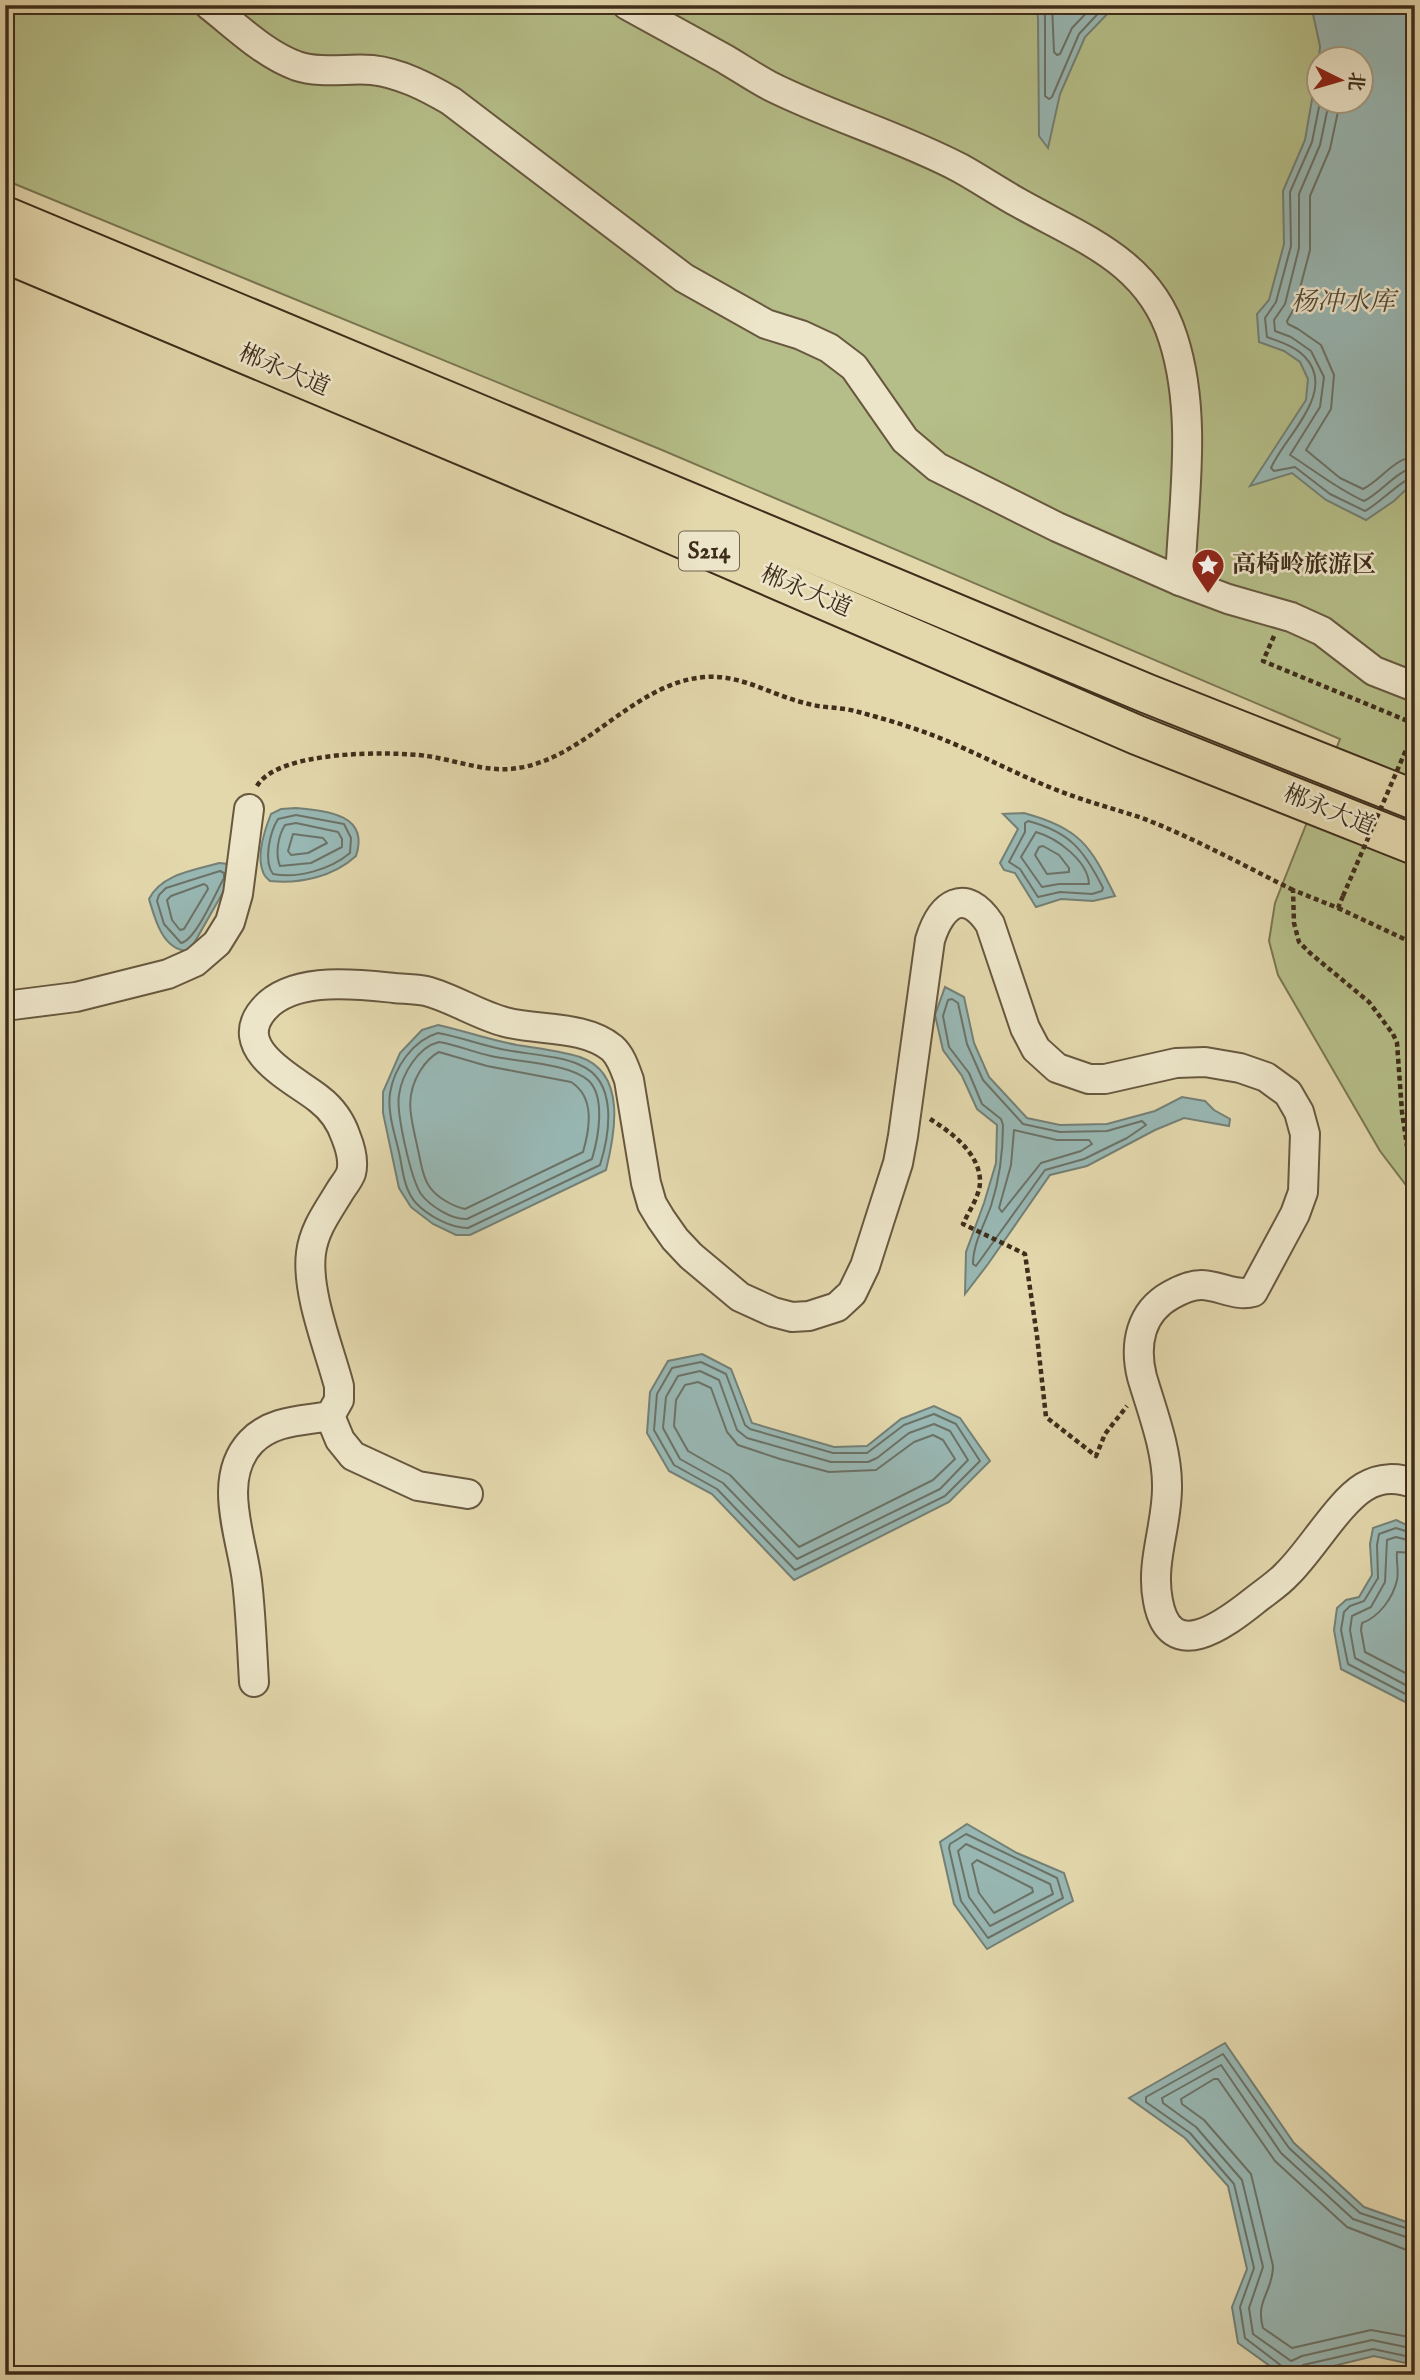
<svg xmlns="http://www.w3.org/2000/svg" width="1420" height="2380" viewBox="0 0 1420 2380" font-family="'IM FELL English','Noto Serif SC',serif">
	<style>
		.green { fill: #b5be88; stroke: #7a7652; stroke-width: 2; fill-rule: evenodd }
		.water { fill: #98b7b3; stroke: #748076; stroke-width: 2 }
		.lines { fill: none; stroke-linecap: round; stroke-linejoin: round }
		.shore { stroke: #6c7267; stroke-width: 2 }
		.minor-casing { stroke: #68583f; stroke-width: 32 }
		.highway-casing { stroke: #3f2d1b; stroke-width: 42 }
		.path { stroke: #3f2d1b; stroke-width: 4.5; stroke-dasharray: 5 3.5; stroke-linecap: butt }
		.minor { stroke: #ede5c9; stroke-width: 28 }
		.highway { stroke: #e3d7ac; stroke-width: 38 }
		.path-bridge { stroke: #3f2d1b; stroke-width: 4.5; stroke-dasharray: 5 3.5; stroke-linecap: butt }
		.labels { text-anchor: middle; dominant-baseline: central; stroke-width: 5; stroke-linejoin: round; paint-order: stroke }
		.shield { fill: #ede5c9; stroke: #73644f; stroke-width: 2 }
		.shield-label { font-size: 23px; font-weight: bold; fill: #3f2d1b }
		.street-label { font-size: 24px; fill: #3f2d1b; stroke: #ede5c9 }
		.poi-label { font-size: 24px; font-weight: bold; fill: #3f2d1b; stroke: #ede5c9; text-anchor: start }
		.water-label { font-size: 26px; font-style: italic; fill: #514939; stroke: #ede5c9 }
	</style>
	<rect width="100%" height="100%" fill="#e3d7ac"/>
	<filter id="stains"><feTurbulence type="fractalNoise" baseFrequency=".00286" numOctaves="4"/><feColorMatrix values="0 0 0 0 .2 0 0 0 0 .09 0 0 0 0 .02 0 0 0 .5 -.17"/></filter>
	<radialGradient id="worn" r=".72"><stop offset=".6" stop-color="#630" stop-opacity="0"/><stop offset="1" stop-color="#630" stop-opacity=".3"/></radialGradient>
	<path class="green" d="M5 5H1415V1197L1380 1151 1278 975 1269 941 1275 903 1340 739 662 450 5 180ZM1318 60H1360V102H1318Z"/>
	<g class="water">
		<path d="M1036 5H1116L1085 37 1060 94 1048 148 1039 136 1038 18Z"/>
		<path d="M1311 5H1415V481L1394 501 1366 520 1326 500 1292 473 1250 486 1306 400 1308 379 1300 362 1284 351 1259 342 1257 314 1269 300 1284 244 1283 191 1305 140 1318 65V102H1360V60L1319 59 1320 46Z"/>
		<path d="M296 808C326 811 370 814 356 856 333 877 300 884 270 881 267 878 264 876 263 872 256 855 265 829 271 814L281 809Z"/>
		<path d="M1024 813C1081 829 1090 845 1115 896L1093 901 1061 899 1036 907 1015 873 1004 870 1000 863 1018 829 1003 814Z"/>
		<path d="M219 863 228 864 230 880 193 945 186 951C162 948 155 919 149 899 161 874 195 870 219 863Z"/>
		<path d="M945 987 964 997 974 1043 989 1077 1027 1118 1060 1125 1107 1124 1155 1111 1182 1097 1205 1101 1214 1110 1230 1119 1229 1126 1184 1118 1155 1130 1087 1166 1050 1175 988 1264 965 1294 966 1252 984 1203 996 1163 997 1125 977 1109 962 1076 943 1050 935 1015Z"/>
		<path d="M438 1025C465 1031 490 1040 517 1045 537 1048 560 1051 580 1057 627 1073 615 1134 606 1170L470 1235H456L433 1224 411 1207 399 1188 383 1113V1092L400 1053 422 1030Z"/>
		<path d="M702 1354 731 1369 752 1423 834 1447 867 1446 901 1419 934 1406 960 1418 990 1461 949 1502 794 1580 712 1494 669 1471 647 1433 650 1392 668 1361Z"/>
		<path d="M1396 1520 1415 1529V1707L1341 1669 1334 1630 1337 1608 1346 1600 1359 1597 1372 1575 1370 1544 1373 1528Z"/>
		<path d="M967 1824 1017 1853 1064 1873 1073 1901 987 1949 954 1904 940 1842Z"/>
		<path d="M1225 2043 1294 2143 1364 2207 1415 2225V2365L1374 2356 1317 2370 1281 2374 1238 2343 1232 2307 1247 2269 1228 2186 1185 2138 1129 2098Z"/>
	</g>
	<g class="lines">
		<g class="shore">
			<path d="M1043 5 1045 17V96L1049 99 1052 97 1079 34 1106 5"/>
			<path d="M1052 5 1054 52 1057 55 1060 54 1072 28 1094 5"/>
			<path d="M1320 102 1312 142 1290 192 1291 246 1276 302 1265 318 1267 337C1280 342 1295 346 1305 357 1338 392 1284 437 1271 468L1274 471 1295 467 1330 494 1365 511C1379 504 1403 478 1415 477"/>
			<path d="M1329 102 1320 145 1299 194V248L1285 304 1274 320 1275 331 1291 337 1311 351 1324 377 1320 407 1290 455C1314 470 1337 489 1364 501 1381 493 1398 469 1415 468"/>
			<path d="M1340 102 1330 149 1310 196V250L1295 307 1287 321 1288 324 1298 329 1321 345 1334 375 1331 409 1306 450 1340 478 1363 489C1382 480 1393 458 1415 457"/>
			<path d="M296 815 344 824 351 838 350 853C331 869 298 879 273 874 263 861 270 832 278 819Z"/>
			<path d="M1028 821C1070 832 1084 850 1103 888L1102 891 1092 894 1060 892 1038 897 1020 869 1009 862 1025 832V823Z"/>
			<path d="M296 823 338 832 342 839V847L311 863 280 866C275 854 278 836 285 825Z"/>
			<path d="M1036 832C1057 838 1088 861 1089 884H1059L1042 887 1021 857Z"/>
			<path d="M293 834 323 838 327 843 308 853 291 855 288 851Z"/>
			<path d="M1043 846 1059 855 1069 868V872L1047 874 1035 855 1039 847Z"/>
			<path d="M220 871 224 873V878C216 892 196 940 181 943L164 924 157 901 159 895 166 888Z"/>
			<path d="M204 884 207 886 208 889 184 929 180 930 172 920 167 900 171 896Z"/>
			<path d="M952 999 958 1003 967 1044 983 1080 1023 1124 1060 1132 1107 1131 1142 1121 1146 1125 1127 1138 1084 1159 1045 1170 976 1266 973 1264C973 1244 984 1225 991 1206 1000 1178 1003 1154 1003 1125L1001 1119 982 1104 969 1073 949 1047 943 1016 948 1000Z"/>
			<path d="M438 1033C461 1037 483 1046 506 1050 526 1054 562 1056 580 1065 618 1081 610 1133 600 1165L468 1228C451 1228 428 1216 416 1203 405 1191 403 1173 400 1157 396 1137 387 1114 390 1093 394 1068 413 1040 438 1033Z"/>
			<path d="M439 1042C457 1045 473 1052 491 1056 517 1062 570 1063 589 1081 606 1098 598 1139 592 1159L467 1219C452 1220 430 1206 421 1194 411 1179 396 1113 399 1095 402 1074 418 1047 439 1042Z"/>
			<path d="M439 1052 487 1066 571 1082C595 1097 590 1128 583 1152L465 1209C452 1206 436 1197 429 1186 422 1176 421 1162 418 1150 412 1120 403 1099 420 1071 425 1063 431 1056 439 1052Z"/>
			<path d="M1014 1130 1057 1140H1089L1092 1144 1081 1151 1041 1163 1002 1212 999 1208 1011 1165Z"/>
			<path d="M701 1362 726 1374 745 1425 750 1429 833 1453H867L904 1425 934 1414 956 1424 980 1461 945 1496 795 1570 717 1489 674 1465 654 1430 657 1394 672 1368Z"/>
			<path d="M700 1371 719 1380 737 1430 747 1438 831 1462H868L877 1458 909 1433 934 1424 950 1431 968 1460 940 1489 797 1559 723 1483 680 1459 663 1428 666 1397 678 1376Z"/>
			<path d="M698 1382 711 1388 727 1432 738 1445 780 1459 829 1472 876 1470 914 1442 933 1435 943 1440 955 1459 933 1480 799 1547 730 1475 688 1451 674 1426 676 1400 685 1385Z"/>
			<path d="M1415 1534 1396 1528 1379 1534 1377 1545 1378 1578 1364 1601 1350 1606 1344 1612 1341 1630 1348 1664 1415 1699"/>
			<path d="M1415 1542 1396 1537 1387 1540 1385 1582 1371 1607 1352 1616 1350 1630 1355 1658 1415 1690"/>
			<path d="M1415 1553 1397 1552C1396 1561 1399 1571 1397 1580 1393 1598 1379 1617 1362 1623L1361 1630 1365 1652 1415 1678"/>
			<path d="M966 1834 1057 1878 1063 1898 988 1938 961 1901 949 1848 950 1844Z"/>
			<path d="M966 1844 1050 1884 1053 1894 990 1926 969 1897 958 1851Z"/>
			<path d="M977 1860 1032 1888 1033 1892 994 1913 979 1893 972 1864Z"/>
			<path d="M1415 2240 1353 2219 1281 2153 1221 2065 1162 2098 1163 2103 1196 2127 1242 2180 1263 2267 1249 2308 1253 2334 1291 2361 1302 2356 1372 2340 1415 2349"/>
			<path d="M1415 2250 1404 2249 1347 2227 1275 2161 1218 2079H1214L1181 2099 1182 2104 1204 2120 1251 2174 1273 2266C1273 2292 1255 2300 1263 2328L1292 2348 1371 2330 1415 2338"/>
			<path d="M1286 2375 1283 2367 1245 2338 1240 2307 1254 2268 1234 2184 1190 2133 1146 2102V2097L1223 2054 1289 2148 1360 2213 1415 2231"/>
			<path d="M1298 2375 1299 2369 1303 2365 1373 2349 1415 2358"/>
		</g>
		<defs>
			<g id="minor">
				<path d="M209 5C236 26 264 54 297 66 321 74 347 68 372 70 400 73 427 87 451 101L684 278 766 324 801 335 829 348 854 367 905 440 937 467 1057 527 1180 581 1228 599 1291 617 1322 631 1374 671 1415 687"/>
				<path d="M627 5C660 23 692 41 725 59 740 68 755 78 770 86 832 117 899 136 960 168 980 179 999 192 1019 203 1083 239 1149 261 1173 338 1198 415 1183 502 1180 581"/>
				<path d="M5 1006 76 997 168 974 195 962 217 943 230 922 238 894 249 809"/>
				<path d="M330 1416 340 1440 353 1456 418 1486 468 1494"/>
				<path d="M254 1682C252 1649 251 1615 247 1581 242 1538 216 1479 251 1442 272 1420 302 1421 330 1416L339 1400V1386C329 1348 306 1292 311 1253 314 1229 328 1211 340 1191 343 1186 349 1179 351 1173 354 1162 350 1147 346 1137 341 1122 332 1109 319 1099 297 1081 234 1052 260 1014 287 975 355 984 394 988 405 989 416 989 426 991 453 998 478 1015 505 1022 539 1031 583 1025 612 1048 621 1056 625 1069 629 1080L646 1183 652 1204 661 1219 675 1239 691 1256 740 1297 773 1312 792 1317 809 1316 837 1307 852 1293 865 1266 880 1219 898 1163 903 1136 930 940C941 904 965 886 990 924L1025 1028 1036 1049 1057 1068 1089 1079H1105L1176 1063 1205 1062 1240 1068 1266 1077 1288 1093 1299 1112 1305 1134 1303 1192 1295 1214 1253 1292C1236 1297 1219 1285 1201 1285 1191 1285 1180 1290 1171 1295 1140 1312 1134 1345 1142 1377 1152 1411 1167 1449 1167 1485 1168 1524 1150 1562 1158 1601 1170 1666 1225 1624 1254 1601 1265 1592 1278 1584 1287 1574 1311 1551 1338 1503 1364 1487 1380 1477 1398 1477 1415 1484"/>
			</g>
			<g id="highway">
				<path d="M5 216 1148 694 1415 800"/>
				<path d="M5 253 630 516 1137 735 1415 845"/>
			</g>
		</defs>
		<use href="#minor" class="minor-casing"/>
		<use href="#highway" class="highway-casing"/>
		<g class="path">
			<path d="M1274 636 1263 661 1415 724"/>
			<path d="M257 786C278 750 390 751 427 756 454 760 482 771 510 769 584 763 630 684 704 677 741 674 771 695 805 703 821 708 839 707 855 711 881 718 909 726 935 736 978 753 1019 776 1062 792 1088 802 1115 809 1142 818 1194 838 1243 865 1293 890"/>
			<path d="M1343 896 1338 908 1293 890 1294 923 1299 942 1310 953 1369 1002 1393 1034 1397 1043 1402 1112 1407 1146 1415 1158"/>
			<path d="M1338 908 1415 944"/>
			<path d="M930 1119C951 1132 981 1154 980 1183 979 1197 969 1211 963 1224L1025 1254 1037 1336 1046 1417 1096 1456 1105 1434 1127 1406"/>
		</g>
		<use href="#minor" class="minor"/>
		<use href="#highway" class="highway"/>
		<path class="path-bridge" d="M1343 896 1415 729"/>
	</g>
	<defs>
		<symbol id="sight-pin" viewBox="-11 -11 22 30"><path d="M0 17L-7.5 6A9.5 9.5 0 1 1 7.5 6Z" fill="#8f2418" stroke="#ede5c9"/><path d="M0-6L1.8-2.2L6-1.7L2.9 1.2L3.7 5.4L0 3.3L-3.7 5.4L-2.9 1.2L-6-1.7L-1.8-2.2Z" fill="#fff"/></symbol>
	</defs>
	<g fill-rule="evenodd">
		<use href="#sight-pin" x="1189" y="546" width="38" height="52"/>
	</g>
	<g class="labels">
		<rect class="shield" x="679" y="531.5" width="60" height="39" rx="5"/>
		<g class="shield-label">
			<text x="709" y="551">S214</text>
		</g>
		<g class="street-label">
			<text transform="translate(284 371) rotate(23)">郴永大道</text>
			<text transform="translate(806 592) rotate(23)">郴永大道</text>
			<text transform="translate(1329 811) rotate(22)">郴永大道</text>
		</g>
		<g class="poi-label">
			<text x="1232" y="565">高椅岭旅游区</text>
		</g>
		<g class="water-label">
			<text x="1343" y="302">杨冲水库</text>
		</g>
	</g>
	<rect width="1420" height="2380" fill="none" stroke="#e3d7ac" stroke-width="28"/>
	<rect x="7" y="7" width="1406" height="2366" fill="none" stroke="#3f2d1b" stroke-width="3.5"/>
	<rect x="14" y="14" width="1392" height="2352" fill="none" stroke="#3f2d1b" stroke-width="2"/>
	<g transform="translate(1340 80) rotate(95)"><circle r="33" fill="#ede5c9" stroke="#a79b83" stroke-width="2"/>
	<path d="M0-5L12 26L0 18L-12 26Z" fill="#8f2418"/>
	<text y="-10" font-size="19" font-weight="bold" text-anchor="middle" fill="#3f2d1b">北</text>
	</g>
	<rect width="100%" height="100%" filter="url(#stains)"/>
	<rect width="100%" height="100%" fill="url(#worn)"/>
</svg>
